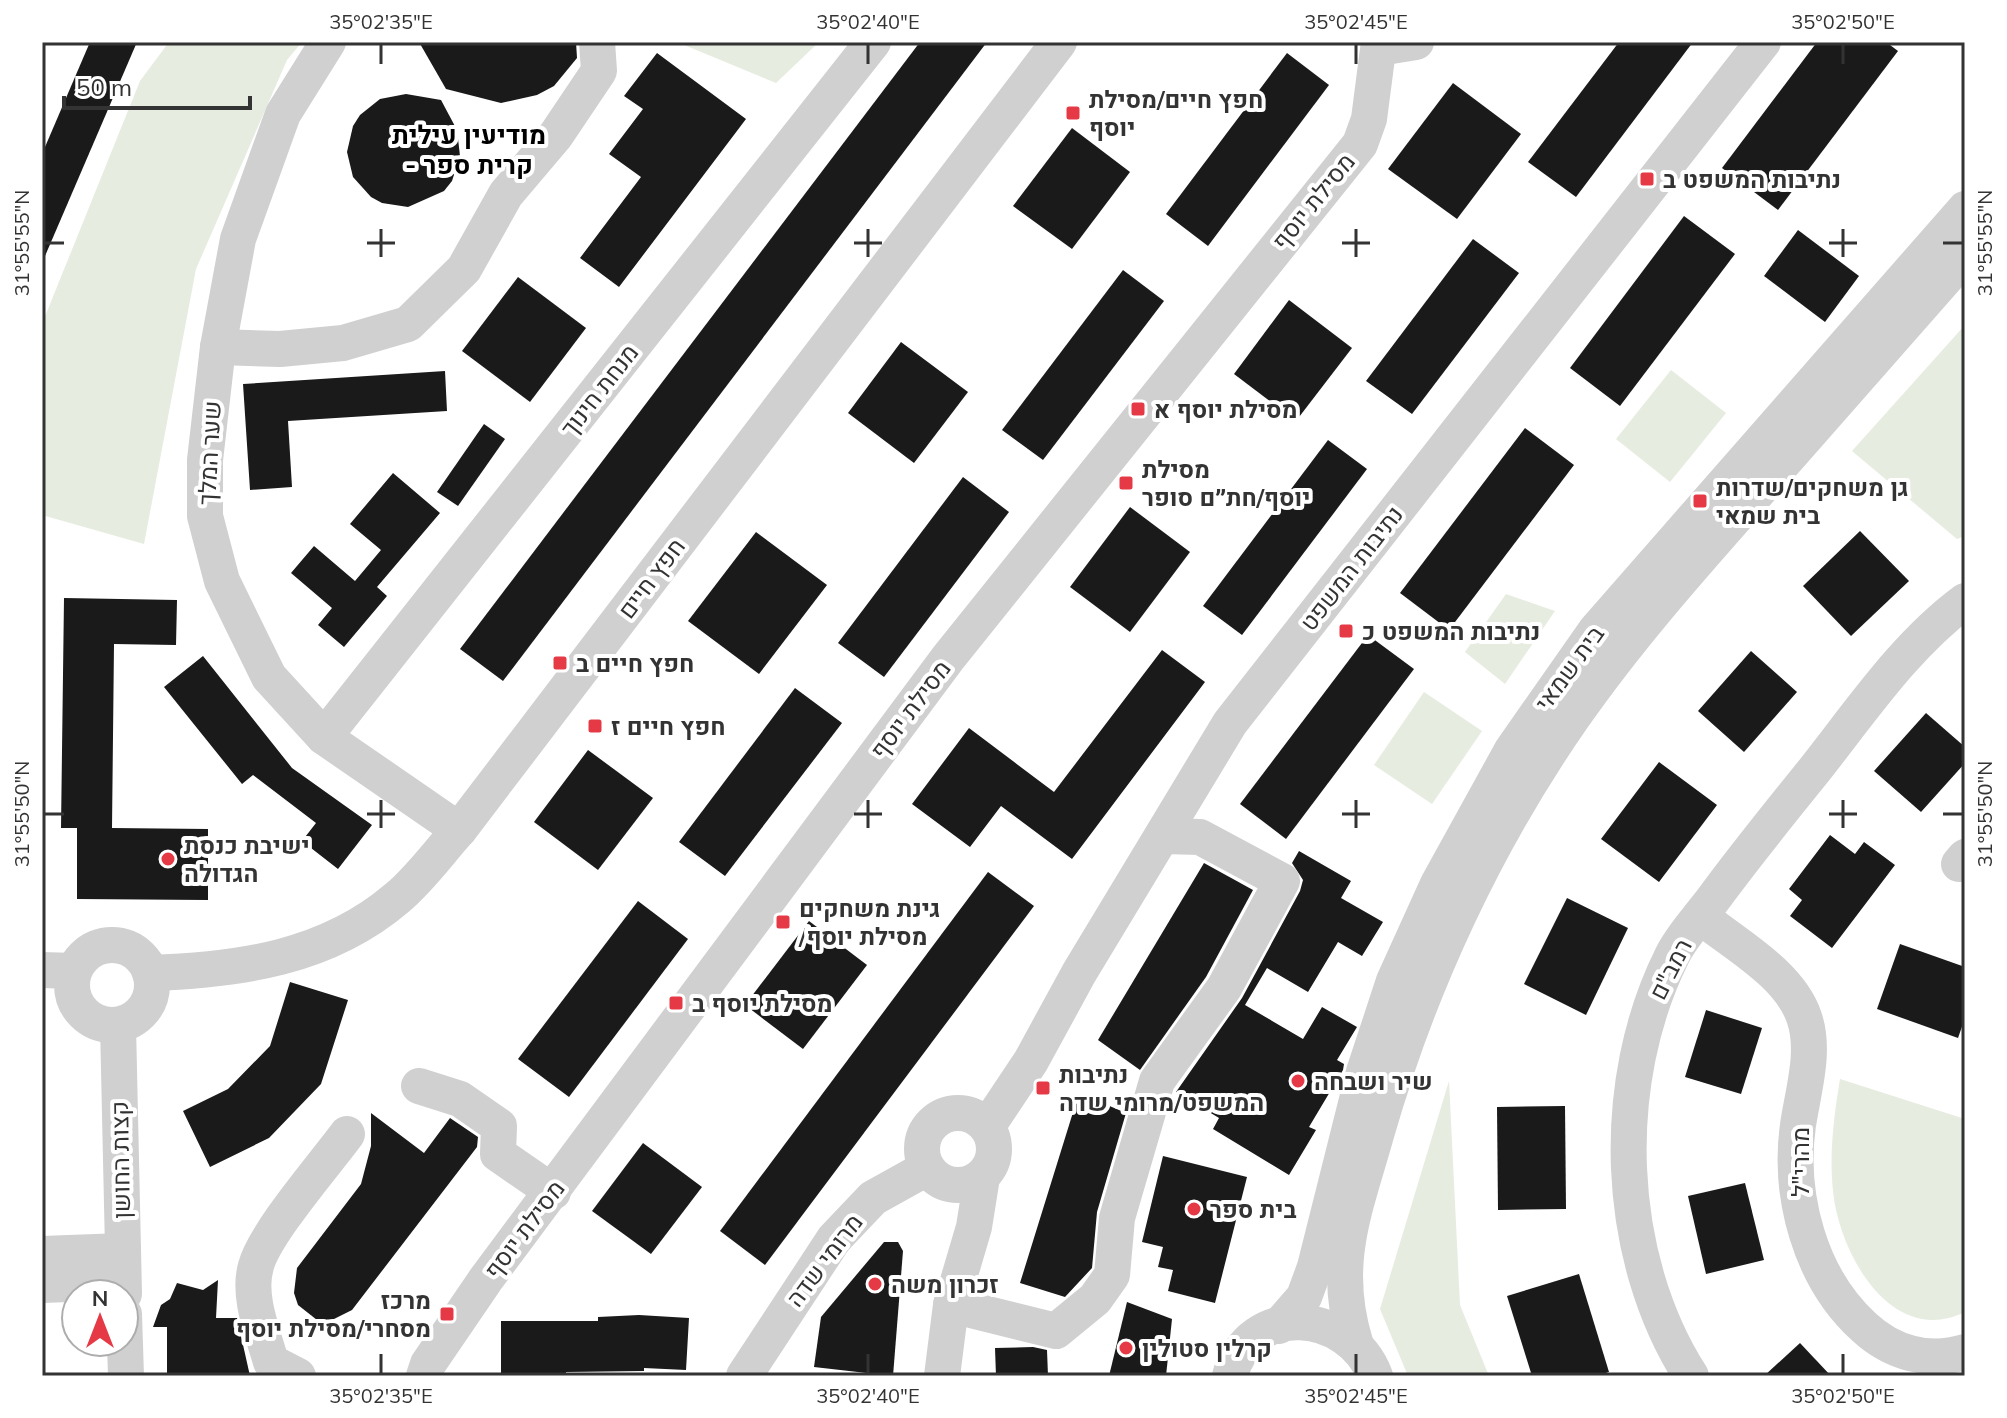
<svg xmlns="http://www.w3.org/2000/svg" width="2007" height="1418" viewBox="0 0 2007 1418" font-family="Mulish,Heebo,sans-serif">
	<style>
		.green { fill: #e6ecdf }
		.building { fill: #1a1a1a }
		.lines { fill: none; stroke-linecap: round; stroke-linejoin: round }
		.minor { stroke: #d0d0d0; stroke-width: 36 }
		.ticks { fill: none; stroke: #333; stroke-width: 3 }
		.poi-dot { fill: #e63946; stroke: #fff; stroke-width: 3 }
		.labels { text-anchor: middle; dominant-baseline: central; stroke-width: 8; stroke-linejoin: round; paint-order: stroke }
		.poi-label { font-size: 24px; font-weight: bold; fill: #333; stroke: #fff; text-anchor: start }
		.street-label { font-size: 24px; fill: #333; stroke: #fff }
		.neighbourhood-label { font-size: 26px; font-weight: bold; fill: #000; stroke: #fff }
		.neatline { fill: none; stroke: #333; stroke-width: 3 }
		.ticks-label { font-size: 20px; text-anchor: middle; fill: #333 }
	</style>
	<rect width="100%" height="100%" fill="#fff"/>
	<g class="green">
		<path d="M169 42H302L287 60 196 269 144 544 42 515V324L140 81Z"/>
		<path d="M677 42H819L776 83Z"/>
		<path d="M1965 325V536L1957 539 1852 451Z"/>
		<path d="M1671 370 1726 413 1670 482 1616 439Z"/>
		<path d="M1506 594 1555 611 1505 684 1465 652Z"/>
		<path d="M1424 692 1482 731 1432 804 1374 765Z"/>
		<path d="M1840 1079 1965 1119V1312C1891 1348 1839 1253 1833 1191 1829 1153 1834 1116 1840 1079Z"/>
		<path d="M1449 1081 1460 1305 1489 1376H1408L1380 1309Z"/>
	</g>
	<g class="building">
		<path d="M90 42H137L42 263V154Z"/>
		<path d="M419 42H576L577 58 554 86 537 95 501 103 446 89Z"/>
		<path d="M920 42H987L503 681 460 649Z"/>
		<path d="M1619 42H1693L1576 197 1528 162Z"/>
		<path d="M1817 42H1886L1898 51 1778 210 1722 168Z"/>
		<path d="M657 53 746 119 619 287 580 258 641 177 609 154 643 109 624 96Z"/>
		<path d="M1287 53 1329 85 1208 246 1166 214Z"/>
		<path d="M1453 83 1521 134 1457 219 1388 169Z"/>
		<path d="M406 94 441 100 457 130 460 156 452 181 444 191 408 207 382 203 371 197 353 177 347 152 353 126 360 115 380 99Z"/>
		<path d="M1072 128 1130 172 1072 249 1013 206Z"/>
		<path d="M1684 216 1735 254 1620 406 1570 368Z"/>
		<path d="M1798 230 1859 276 1825 322 1764 276Z"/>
		<path d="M1473 239 1519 273 1412 414 1366 381Z"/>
		<path d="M1123 270 1164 301 1043 460 1002 430Z"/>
		<path d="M518 277 586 328 530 402 462 351Z"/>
		<path d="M1289 300 1352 348 1296 421 1234 374Z"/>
		<path d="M901 342 968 392 914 463 848 413Z"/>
		<path d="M445 371 447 411 288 421 292 487 250 490 243 384Z"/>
		<path d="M484 424 505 439 458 506 437 492Z"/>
		<path d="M1525 428 1574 465 1449 630 1400 593Z"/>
		<path d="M1328 440 1367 469 1242 635 1203 606Z"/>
		<path d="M393 473 440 513 377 587 387 596 344 647 318 625 332 608 291 573 314 546 355 581 381 550 350 524Z"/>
		<path d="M963 477 1009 512 884 677 838 643Z"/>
		<path d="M1130 507 1190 552 1130 632 1070 587Z"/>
		<path d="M1860 531 1909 581 1851 636 1803 586Z"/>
		<path d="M756 532 827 585 759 674 688 621Z"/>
		<path d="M64 598 177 600 176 645 114 644 112 828 208 829V900L77 899V828H61Z"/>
		<path d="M1368 635 1414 669 1286 839 1240 804Z"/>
		<path d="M1162 650 1205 682 1072 859 1001 806 970 847 912 804 969 728 1054 792Z"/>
		<path d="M1751 651 1797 692 1744 752 1698 711Z"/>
		<path d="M203 656 292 768 372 825 338 869 302 841 316 823 253 775 242 784 164 687Z"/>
		<path d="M795 688 842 723 725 876 679 842Z"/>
		<path d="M1926 713 1965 747V763L1921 812 1874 771Z"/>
		<path d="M588 750 653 798 598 870 534 822Z"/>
		<path d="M1659 762 1717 805 1659 882 1601 839Z"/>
		<path d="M1830 835 1855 854 1864 842 1895 865 1832 948 1790 916 1802 900 1789 889Z"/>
		<path d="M1299 851 1351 881 1341 898 1383 922 1362 956 1338 942 1308 992 1267 968 1245 1005 1303 1039 1322 1007 1357 1027 1337 1060 1344 1064 1343 1070 1309 1127 1316 1130 1289 1175 1213 1129 1219 1118 1176 1092 1242 998 1300 891 1303 880 1292 863Z"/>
		<path d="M1204 863 1253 890 1206 977 1140 1070 1098 1040Z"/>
		<path d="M988 872 1034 906 765 1265 720 1231Z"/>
		<path d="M1567 898 1628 928 1586 1015 1524 984Z"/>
		<path d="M638 901 688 939 569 1097 518 1059Z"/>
		<path d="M809 921 867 965 803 1049 745 1005Z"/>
		<path d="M1900 944 1965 967V1018L1958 1038 1877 1009Z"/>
		<path d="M290 982 348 1000 321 1084 269 1138 210 1167 183 1111 228 1089 270 1046Z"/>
		<path d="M1706 1010 1762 1028 1741 1094 1685 1077Z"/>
		<path d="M1079 1093 1126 1113 1097 1212 1092 1268 1065 1297 1020 1283Z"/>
		<path d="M1565 1106 1566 1209 1498 1210 1497 1107Z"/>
		<path d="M371 1113 424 1153 450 1118 478 1137 477 1147 352 1310 330 1321 317 1320 298 1305 294 1293 297 1268 361 1184 371 1146Z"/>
		<path d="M643 1143 702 1187 651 1254 592 1211Z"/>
		<path d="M1163 1156 1247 1177 1215 1303 1168 1291 1173 1270 1158 1267 1163 1247 1142 1242Z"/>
		<path d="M1745 1183 1764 1260 1706 1274 1688 1196Z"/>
		<path d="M884 1242H898L903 1251 893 1376 814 1367 821 1317Z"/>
		<path d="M1579 1274 1609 1372 1596 1376H1532L1507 1296Z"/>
		<path d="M218 1280 216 1318H237L250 1376H167V1327H153L161 1305 170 1299 177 1283 203 1290Z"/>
		<path d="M1127 1302 1172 1319 1166 1376H1109Z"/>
		<path d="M639 1315 689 1318 686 1370 644 1368V1371L566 1372V1376H501V1321H598V1317Z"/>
		<path d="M1800 1343 1831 1376H1764Z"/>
		<path d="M1033 1347 1047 1350 1048 1376H996L995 1348Z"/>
	</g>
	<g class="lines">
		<g class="minor">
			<path d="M328 42 283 114 238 239 218 347 205 460V516L222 581 269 677 324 737 459 830"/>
			<path d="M1379 48 1416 42"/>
			<path d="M218 347 280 349 343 343 408 324 464 269 506 194 556 135 599 71 597 42"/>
			<path d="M324 737 873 42"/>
			<path d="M1959 864 1965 857"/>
			<path d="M1700 916C1734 944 1789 973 1804 1017 1816 1051 1803 1091 1798 1125 1788 1196 1810 1278 1864 1327 1892 1353 1928 1363 1965 1352"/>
			<circle cx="112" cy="985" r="40"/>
			<path d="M42 970 74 971"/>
			<path d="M150 973C239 970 327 958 397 898 420 879 439 852 459 830L1059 42"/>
			<path d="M118 1025 124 1294"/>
			<path d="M419 1086 460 1099 499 1126 498 1154 553 1192"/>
			<circle cx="958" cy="1149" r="36"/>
			<path d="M987 1127 1031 1061 1079 973 1230 723 1763 42"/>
			<path d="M42 1254 123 1251"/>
			<path d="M42 1285 123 1282"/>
			<path d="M951 1305 1056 1331 1095 1299 1112 1275 1117 1218 1157 1081 1224 988 1282 881 1200 837 1163 836"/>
			<path d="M124 1314 126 1376"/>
			<path d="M1279 1326 1304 1297 1315 1267 1364 1072 1394 981 1438 884 1512 750 1596 630 1965 209"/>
			<path d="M1355 1342C1331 1263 1355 1210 1376 1135 1418 988 1485 843 1573 717 1626 641 1687 572 1748 503 1820 420 1893 338 1965 256"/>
			<path d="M298 1376 271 1362C263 1333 247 1296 256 1266 264 1234 325 1164 347 1134"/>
			<path d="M424 1376 428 1364 486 1279 948 658 1360 144 1369 119 1379 42"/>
			<path d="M744 1376 834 1239 873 1198 927 1168"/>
			<path d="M942 1376 951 1305 974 1227 982 1177"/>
			<path d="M1230 1376C1249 1300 1350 1309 1375 1376"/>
			<path d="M1691 1376C1614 1256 1609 1082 1672 956 1681 937 1698 919 1711 902 1743 858 1778 815 1812 773 1859 714 1904 646 1965 601"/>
		</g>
	</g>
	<path class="ticks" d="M381 44V64M868 44V64M1356 44V64M1843 44V64M381 229V257M868 229V257M1356 229V257M1843 229V257M44 243H64M367 243H395M854 243H882M1342 243H1370M1829 243H1857M1943 243H1963M381 800V828M868 800V828M1356 800V828M1843 800V828M44 814H64M367 814H395M854 814H882M1342 814H1370M1829 814H1857M1943 814H1963M381 1354V1374M868 1354V1374M1356 1354V1374M1843 1354V1374"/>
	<g class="poi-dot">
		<rect x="1065" y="105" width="16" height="16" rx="4"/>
		<rect x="1639" y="171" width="16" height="16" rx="4"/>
		<rect x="1130" y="401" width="16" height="16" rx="4"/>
		<rect x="1118" y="475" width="16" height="16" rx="4"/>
		<rect x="1692" y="493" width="16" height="16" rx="4"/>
		<rect x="1338" y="623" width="16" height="16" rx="4"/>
		<rect x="552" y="655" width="16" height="16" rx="4"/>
		<rect x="587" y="718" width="16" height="16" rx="4"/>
		<circle cx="168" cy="859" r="8"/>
		<rect x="775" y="914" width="16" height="16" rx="4"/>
		<rect x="668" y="995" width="16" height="16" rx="4"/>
		<circle cx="1298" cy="1081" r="8"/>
		<rect x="1035" y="1080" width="16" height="16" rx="4"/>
		<circle cx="1194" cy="1209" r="8"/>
		<circle cx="875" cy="1284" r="8"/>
		<rect x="439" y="1306" width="16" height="16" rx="4"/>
		<circle cx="1126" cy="1348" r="8"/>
	</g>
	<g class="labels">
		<g class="poi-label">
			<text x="1089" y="99">חפץ חיים/מסילת<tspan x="1089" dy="28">יוסף</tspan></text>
			<text x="1663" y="179">נתיבות המשפט ב</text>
			<text x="1154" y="409">מסילת יוסף א</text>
			<text x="1142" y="469">מסילת<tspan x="1142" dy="28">יוסף/חת״ם סופר</tspan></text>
			<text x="1716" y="487">גן משחקים/שדרות<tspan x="1716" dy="28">בית שמאי</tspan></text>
			<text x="1362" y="631">נתיבות המשפט כ</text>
			<text x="576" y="663">חפץ חיים ב</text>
			<text x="611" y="726">חפץ חיים ז</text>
			<text x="184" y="845">ישיבת כנסת<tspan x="184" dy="28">הגדולה</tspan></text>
			<text x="799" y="908">גינת משחקים<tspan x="799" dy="28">/מסילת יוסף</tspan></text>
			<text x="692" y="1003">מסילת יוסף ב</text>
			<text x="1059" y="1074">נתיבות<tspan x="1059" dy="28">המשפט/מרומי שדה</tspan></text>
			<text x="1314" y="1081">שיר ושבחה</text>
			<text x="1210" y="1209">בית ספר</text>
			<text x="891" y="1284">זכרון משה</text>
			<text x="431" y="1300" text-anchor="end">מרכז<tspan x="431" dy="28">מסחרי/מסילת יוסף</tspan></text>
			<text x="1142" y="1348">קרלין סטולין</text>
		</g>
		<g class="street-label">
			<text transform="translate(1313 201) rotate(-51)">מסילת יוסף</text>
			<text transform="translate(599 390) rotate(-52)">מנחת חינוך</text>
			<text transform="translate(209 453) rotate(-87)">שער המלך</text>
			<text transform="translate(1351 568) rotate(-52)">נתיבות המשפט</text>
			<text transform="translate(651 578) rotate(-53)">חפץ חיים</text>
			<text transform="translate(1569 668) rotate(-54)">בית שמאי</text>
			<text transform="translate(910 709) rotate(-53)">מסילת יוסף</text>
			<text transform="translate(1670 969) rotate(-63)">רמב"ם</text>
			<text transform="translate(120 1160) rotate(-91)">קצות החושן</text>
			<text transform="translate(1800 1162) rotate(-90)">מהרי"ל</text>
			<text transform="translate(524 1229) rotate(-53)">מסילת יוסף</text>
			<text transform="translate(824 1260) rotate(-53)">מרומי שדה</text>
		</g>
		<g class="neighbourhood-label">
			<text x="469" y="134">מודיעין עילית<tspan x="469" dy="30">- קרית ספר</tspan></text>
		</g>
	</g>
	<rect width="2007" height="1418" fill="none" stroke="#ffffff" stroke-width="88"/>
	<g transform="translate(100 1318)"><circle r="38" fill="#ffffff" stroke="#adadad" stroke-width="2"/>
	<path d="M0-6L14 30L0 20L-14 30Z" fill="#e63946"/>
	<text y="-12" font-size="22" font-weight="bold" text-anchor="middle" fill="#333333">N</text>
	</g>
	<path d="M64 96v12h186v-12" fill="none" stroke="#333333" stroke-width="4"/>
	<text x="76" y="96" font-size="24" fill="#333333" stroke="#ffffff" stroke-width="6" paint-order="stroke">50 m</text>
	<rect x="44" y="44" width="1919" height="1330" class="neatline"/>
	<g class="ticks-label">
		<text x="381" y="29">35°02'35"E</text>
		<text x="868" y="29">35°02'40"E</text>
		<text x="1356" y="29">35°02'45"E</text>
		<text x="1843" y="29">35°02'50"E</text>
		<text transform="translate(22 243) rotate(-90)" y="7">31°55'55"N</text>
		<text transform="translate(1985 243) rotate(-90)" y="7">31°55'55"N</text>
		<text transform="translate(22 814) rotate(-90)" y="7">31°55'50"N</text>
		<text transform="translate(1985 814) rotate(-90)" y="7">31°55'50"N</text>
		<text x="381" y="1403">35°02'35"E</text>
		<text x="868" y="1403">35°02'40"E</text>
		<text x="1356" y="1403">35°02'45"E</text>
		<text x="1843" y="1403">35°02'50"E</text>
	</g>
</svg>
